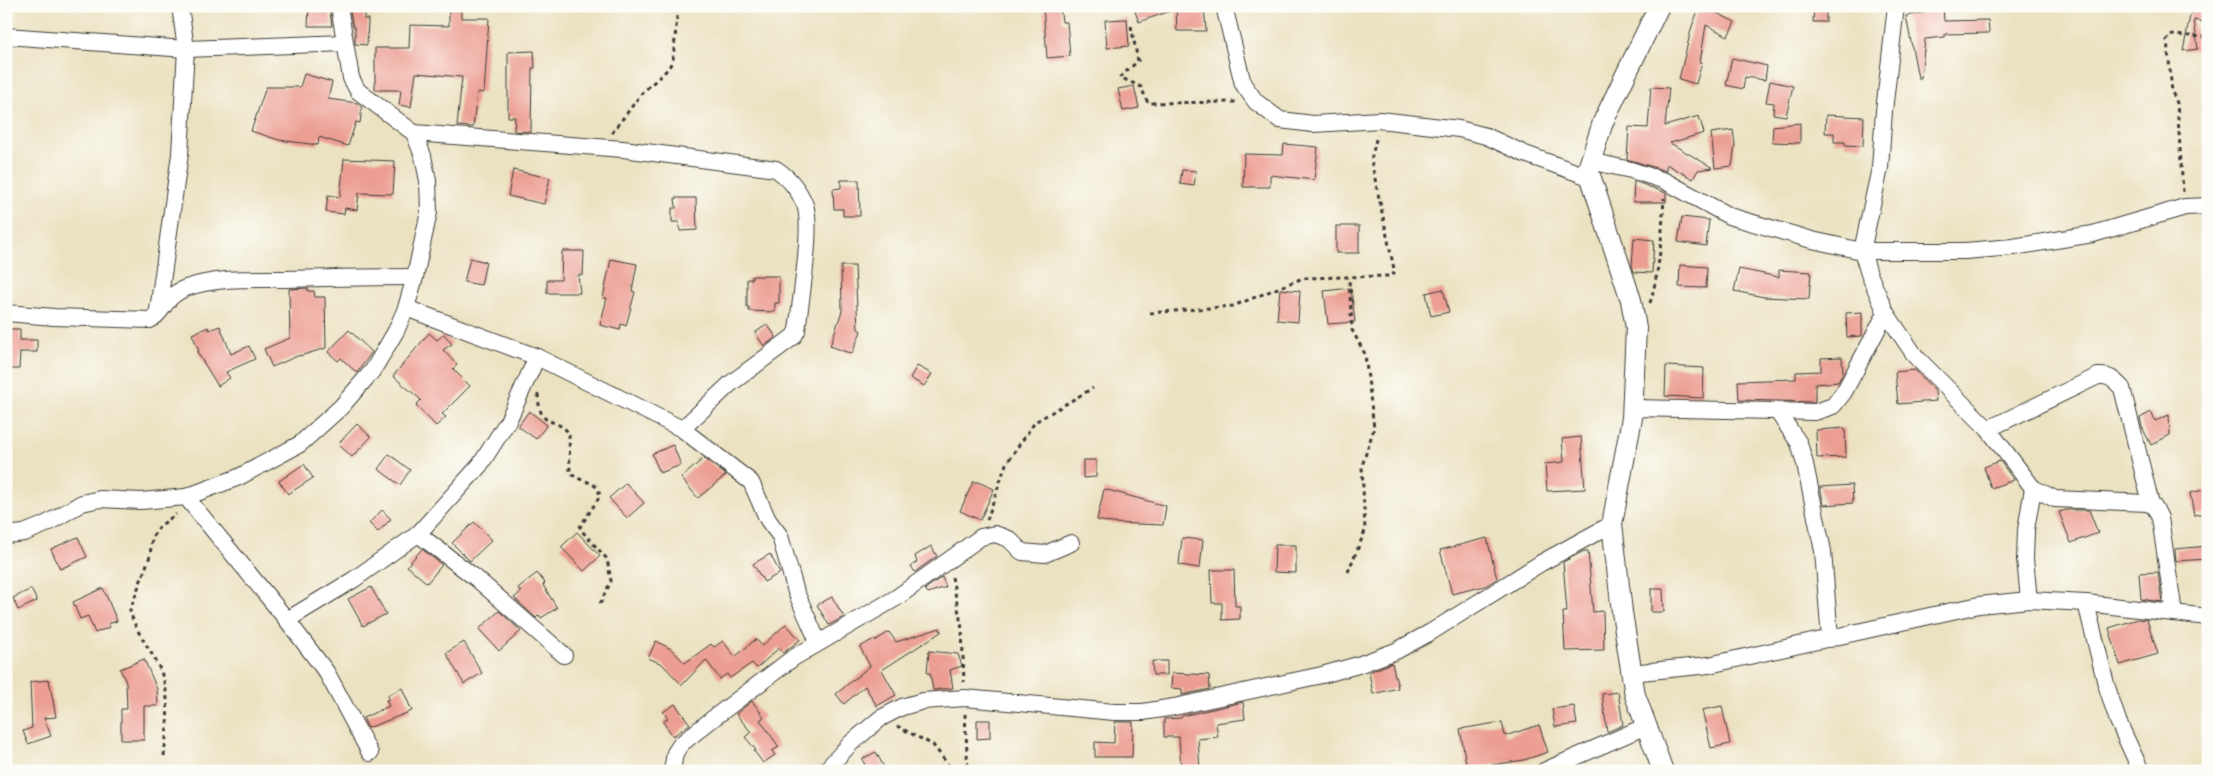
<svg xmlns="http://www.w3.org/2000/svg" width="2214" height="777" viewBox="0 0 2214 777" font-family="Mynerve,sans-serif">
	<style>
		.building { fill: #ec9e93 }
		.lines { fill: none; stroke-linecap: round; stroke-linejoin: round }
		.minor-casing { stroke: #3b3a35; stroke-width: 18 }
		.tertiary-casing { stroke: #3b3a35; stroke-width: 22 }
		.path { stroke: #3b3a35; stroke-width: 3; stroke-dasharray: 4 4; stroke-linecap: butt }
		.minor { stroke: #fff; stroke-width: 16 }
		.tertiary { stroke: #fff; stroke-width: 20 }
	</style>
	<rect width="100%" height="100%" fill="#fdfcf7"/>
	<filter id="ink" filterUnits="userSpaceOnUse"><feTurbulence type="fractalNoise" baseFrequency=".02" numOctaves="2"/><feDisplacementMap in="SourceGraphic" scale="10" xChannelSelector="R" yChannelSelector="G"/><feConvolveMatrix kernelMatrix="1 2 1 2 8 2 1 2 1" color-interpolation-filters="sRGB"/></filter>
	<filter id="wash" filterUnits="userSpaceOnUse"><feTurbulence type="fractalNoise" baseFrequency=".0096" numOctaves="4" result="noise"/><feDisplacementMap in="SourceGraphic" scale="20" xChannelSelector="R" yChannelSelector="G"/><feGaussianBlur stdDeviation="1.12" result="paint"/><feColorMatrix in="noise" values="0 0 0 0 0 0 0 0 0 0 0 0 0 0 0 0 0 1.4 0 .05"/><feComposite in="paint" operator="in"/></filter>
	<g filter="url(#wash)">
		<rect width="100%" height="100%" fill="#ebe2c1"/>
		<g id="blocks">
			<g class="building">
				<path d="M309 6H329L332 26H308Z"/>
				<path d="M349 6H365L364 19H368L367 45 355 44V27H353Z"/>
				<path d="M1043 6H1060L1062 22H1067L1070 56 1047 58Z"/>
				<path d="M1133 6H1204L1206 31H1177L1176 9 1139 22Z"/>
				<path d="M1700 6H1709V9L1735 22 1728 36 1706 25 1700 62H1702L1696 84 1679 79 1692 26Z"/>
				<path d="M1814 6H1826V22H1813Z"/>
				<path d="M1925 6H1943L1944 21 1988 20 1989 33 1945 34V37L1925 39 1921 78H1918L1906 16 1926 12Z"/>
				<path d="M2192 6H2208V23L2194 20 2198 49 2183 51Z"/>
				<path d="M449 8H461V18H489L484 93 477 92 473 127 457 126 462 77 416 73 411 107 399 105 401 90H375V48H409L410 25 449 26Z"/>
				<path d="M1127 19 1129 46 1107 48 1105 20Z"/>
				<path d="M534 51 535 68H532L531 132 514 131 515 117H508V52Z"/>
				<path d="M1732 58 1767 66 1765 80 1745 77 1743 89 1726 85Z"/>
				<path d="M304 74 332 82 328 99 357 103 362 107 360 123 356 122 348 146 319 137 318 145 279 140 251 131 266 87H300Z"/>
				<path d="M1770 81 1793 86 1786 116 1773 114 1774 103 1766 102Z"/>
				<path d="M1134 86 1139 108 1123 111 1118 89Z"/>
				<path d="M1651 87 1669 88 1665 126 1699 116 1704 133 1670 143 1713 168 1698 170 1693 179 1666 164V171L1627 159 1629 127 1648 128Z"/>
				<path d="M1826 115 1864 117 1863 146 1845 145V142H1834V133H1825Z"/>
				<path d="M1800 123V143L1772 142 1773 126Z"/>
				<path d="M1733 130 1735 145 1732 166 1715 168 1711 133Z"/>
				<path d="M1284 144 1318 147 1314 180 1270 175V187H1243L1244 154 1283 155Z"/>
				<path d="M344 159 395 161 393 194 359 193 357 210 345 208 344 214 326 212 328 195 340 197Z"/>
				<path d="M513 170 550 178 544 204 508 196Z"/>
				<path d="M1182 170 1196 171 1194 186 1180 184Z"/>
				<path d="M841 180H859L860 216H843V209H834L833 189 841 188Z"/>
				<path d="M1634 181 1666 193V202H1633Z"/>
				<path d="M675 198H696L697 230 680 231 679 222H672V208H676Z"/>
				<path d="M1682 217 1709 220 1706 246 1678 242Z"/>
				<rect x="1336" y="226" width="23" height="27"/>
				<path d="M1634 238 1654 240 1652 273 1634 272 1632 265Z"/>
				<path d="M562 251H584L583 275H578L580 293H547V280H561Z"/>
				<path d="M470 258 486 262 481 285 464 282Z"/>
				<path d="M611 259 637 264 632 291 635 292 626 326 621 324 620 330 600 325 607 298H603Z"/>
				<path d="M1680 265 1707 267 1706 288 1679 287Z"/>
				<path d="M841 266H855L858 329 861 331 852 354 830 346 842 311Z"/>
				<path d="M1739 269 1779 277V270L1811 272 1809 299 1764 297 1734 291Z"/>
				<path d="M752 276H779V303H775V312L749 311V307H747V279H752Z"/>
				<path d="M308 288V291H314L315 297H325L326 348 300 356V355L272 367 264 349 290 338 289 289Z"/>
				<path d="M1351 288 1355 322 1328 324 1324 291Z"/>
				<path d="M1280 289 1300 291 1298 322 1277 320Z"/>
				<path d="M1443 289 1449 312 1431 316 1426 293Z"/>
				<path d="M1862 312V336L1847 337 1846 313Z"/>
				<path d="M767 324 776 337 764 346 755 333Z"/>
				<path d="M220 326 231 354 249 346 255 359 226 372 230 378 218 386 197 352 199 351 192 334 208 327 209 330Z"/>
				<path d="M6 329H20V340H37V352H20L19 369H6Z"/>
				<path d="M349 330 372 352 357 373 341 358 338 361 328 352Z"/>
				<path d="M429 333 437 340 444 334 452 344 443 350 457 365 453 369 470 386 442 414 446 417 436 426 416 405 421 400 393 376Z"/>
				<path d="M1842 357 1843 373 1838 382 1815 384V402L1739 400 1738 381 1796 379V372L1821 371V358Z"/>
				<path d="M917 366 932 374 924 386 910 378Z"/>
				<path d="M1666 366 1704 368 1703 398 1665 396Z"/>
				<path d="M1915 370 1935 391 1936 401 1898 404 1895 372Z"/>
				<path d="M529 411 547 425 536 439 518 426Z"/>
				<path d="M2151 412 2155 421 2169 415 2170 435 2151 445 2142 427 2140 418Z"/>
				<path d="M357 424 371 437 352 457 338 444Z"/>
				<path d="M1845 428 1846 457 1817 458 1816 430Z"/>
				<path d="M1581 437 1585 489 1547 491 1545 464 1564 462 1562 439Z"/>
				<path d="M673 445 681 465 660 473 652 454Z"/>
				<path d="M389 454 410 470 400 485 378 469Z"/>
				<path d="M704 458 726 475 698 498 681 478Z"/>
				<path d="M1083 460H1096V477L1083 478Z"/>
				<path d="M2000 461 2014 480 1991 488 1984 467Z"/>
				<path d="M304 464 313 478 288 494 279 481Z"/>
				<path d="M973 482H978L994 489 980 520 960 511Z"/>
				<path d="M626 483 644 503 627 518 609 498Z"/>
				<path d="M1852 485 1853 503 1824 505 1820 487Z"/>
				<path d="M1104 489 1166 506 1163 525 1112 523 1097 520Z"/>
				<path d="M2208 489V513L2194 515 2190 493Z"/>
				<path d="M382 510 391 519 378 532 369 523Z"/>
				<path d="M2066 510H2089L2098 533 2071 543 2059 512Z"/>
				<path d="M474 522 492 540 470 561 452 543Z"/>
				<path d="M577 532 600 556 584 571 561 547Z"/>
				<path d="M78 537 87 557 60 569 51 549Z"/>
				<path d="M1182 538 1203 540 1200 568 1179 565Z"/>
				<path d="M1487 538 1497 579 1485 586 1452 594 1440 550Z"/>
				<path d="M1275 545H1296V573L1274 572Z"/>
				<path d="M931 546 937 556 915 572 911 566 917 562 915 556Z"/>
				<path d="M2208 546V559L2176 561 2175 549Z"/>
				<path d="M422 549 442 565 427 583 407 566Z"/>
				<path d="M1584 551H1588L1593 612 1603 611 1604 650 1565 651 1563 612H1567L1563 562Z"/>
				<path d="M770 554 780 573 764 582 753 564Z"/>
				<path d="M1211 570H1234L1235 606H1240V619L1222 620V603H1212Z"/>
				<path d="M2158 572 2162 602 2141 599 2139 573Z"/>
				<path d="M537 573 545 583 543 585 557 608 541 618 539 615 536 618 514 598 521 592 518 588Z"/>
				<path d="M942 577 946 587 928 593 925 589Z"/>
				<path d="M371 587 386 614 363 626 348 599Z"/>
				<path d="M103 588 117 621 108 624 110 627 95 633 88 616 80 619 73 602Z"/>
				<path d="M31 589 37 601 18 610 13 598Z"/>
				<path d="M1651 589H1663L1664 612H1651Z"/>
				<path d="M832 597 844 617 829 625 817 605Z"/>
				<path d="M499 611 521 631 499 651 479 629Z"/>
				<path d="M2138 619 2147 620 2158 654 2120 665 2109 628Z"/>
				<path d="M786 624 800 640 783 653 779 648 757 668 752 663 730 678 727 674 720 679 706 660 682 685 662 664 648 658 656 641 671 649 685 663 711 644 714 647 723 641 735 657 756 639 762 646Z"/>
				<path d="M940 628 941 632 882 670 896 695 877 706 865 686 844 704 836 694 870 666 860 647 874 639 875 641 889 632 896 642Z"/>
				<path d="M464 642 482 673 464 684 446 653Z"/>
				<path d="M929 651 958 654 962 666 950 670 953 688 933 690 930 673H927Z"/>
				<path d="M144 659 157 689 158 706H144V740H121V709H127L126 682 120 669Z"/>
				<path d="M1152 661H1167V675H1153Z"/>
				<path d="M1392 663 1398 688 1373 694 1369 672Z"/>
				<path d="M1172 673 1209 675 1210 689 1182 695V689L1171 688Z"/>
				<path d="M49 680 56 717 44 718 51 736 28 744 23 731 32 728 30 682Z"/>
				<path d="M402 688 412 711 368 728 363 718 389 706 386 700 389 699 388 695Z"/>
				<path d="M1618 692 1623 725 1607 732 1602 694Z"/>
				<path d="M752 701 764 717 760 720 779 747 772 751 775 755 763 763 754 751 756 750 745 737 751 732 736 714Z"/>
				<path d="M1243 702 1245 719 1216 723 1218 737 1198 739 1200 771H1181L1179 737H1164V719L1181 718 1182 716Z"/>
				<path d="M675 704 690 724 673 736 663 722 668 718 663 712Z"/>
				<path d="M1574 706 1577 724 1555 727 1552 709Z"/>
				<path d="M1722 706 1730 744 1711 748 1702 710Z"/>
				<path d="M977 720H990V738L977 739Z"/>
				<path d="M1115 722H1133L1132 757H1095V742L1114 743Z"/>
				<path d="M1502 722 1505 736 1539 725 1548 752 1524 760 1467 769 1460 729Z"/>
				<path d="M876 752 886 771H868L862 759Z"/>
			</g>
		</g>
	</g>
	<g filter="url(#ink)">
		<use href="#blocks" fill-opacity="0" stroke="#3b3a35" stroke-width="1"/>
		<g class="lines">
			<defs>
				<g id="minor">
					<path d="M1224 6 1243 84 1256 102 1280 120 1313 124 1380 120 1459 129 1486 136 1525 154 1589 177"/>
					<path d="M1896 6 1884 111 1880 168 1862 251 1869 274 1886 313 1916 357 1988 429 2033 488 2055 499 2147 503 2154 506 2160 518 2174 613"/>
					<path d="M6 36 186 49 345 43"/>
					<path d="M414 133 623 149 776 169C788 177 799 190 805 205 813 227 800 304 797 331L793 337 730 384 682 429"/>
					<path d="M1590 161 1631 170 1665 181 1729 216 1812 240 1862 251H1965L2013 247 2093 234 2185 207 2208 206"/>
					<path d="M406 308 537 357 682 429 751 482 768 520 780 536 796 592 818 642"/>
					<path d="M158 310 180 154 186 49 180 6"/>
					<path d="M6 313 54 317 150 320C165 312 164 296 186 288 217 277 254 279 285 279 328 278 372 277 415 277"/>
					<path d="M1633 408 1815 412 1833 406 1844 392 1886 313"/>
					<path d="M1777 411 1799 443 1805 464 1823 551 1830 639"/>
					<path d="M1988 429 2098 376C2110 375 2114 380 2122 388L2151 504"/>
					<path d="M186 497 287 620 327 673 370 753"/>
					<path d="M418 534 477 579 564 655"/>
					<path d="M6 535 24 533 46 524 82 503 100 499 141 501 186 497 239 477 300 444 341 407 373 370 396 331 406 308 415 277 429 212 428 181 423 156 414 133 358 91 351 78 339 6"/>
					<path d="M2029 600 2025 559 2026 530 2033 488"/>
					<path d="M2086 603 2106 684 2118 721 2141 771"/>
					<path d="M287 620 353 580 418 534 480 465 508 421 537 357"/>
					<path d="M1631 673 1709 665 1979 605 2029 600 2086 603 2208 617"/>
					<path d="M672 771 675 753 681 744 711 720 793 658 896 598 981 537 995 534 1009 539 1022 552 1045 554 1071 543"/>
					<path d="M825 771 851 743 881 718 902 707 923 701 965 698 1114 712H1143L1174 707 1322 675 1358 665 1396 651 1431 632 1541 563 1612 524"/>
					<path d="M1544 771 1646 726"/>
				</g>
				<path id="tertiary" d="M1659 6 1603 122 1588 169 1631 300 1636 328 1632 418 1612 524 1622 612 1635 695 1663 771"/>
			</defs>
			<use href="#minor" class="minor-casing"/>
			<use href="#tertiary" class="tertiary-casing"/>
			<g class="path">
				<path d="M1131 26 1138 61 1120 77 1141 87 1148 103 1238 102"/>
				<path d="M612 133 642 93 668 69 673 60 678 6"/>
				<path d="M2183 192 2177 103 2172 92 2167 40 2170 35 2208 37"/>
				<path d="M1650 303C1660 269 1662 234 1664 198"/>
				<path d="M1150 313 1233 306 1303 278 1388 276 1394 274V269L1371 160 1377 135"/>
				<path d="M538 394C540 431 552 414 569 433L570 472C579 484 597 478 600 496L580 527 582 531 607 559 611 581 600 604"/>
				<path d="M987 520 1006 464 1035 422 1093 388"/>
				<path d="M1348 572 1365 531 1362 466 1374 428 1365 354 1352 330 1349 278"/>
				<path d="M952 577 962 629 964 682"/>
				<path d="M965 714 968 771"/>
				<path d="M897 726 933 745 953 771"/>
				<path d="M164 756C167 729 171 701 162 675 155 653 135 634 130 610L150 556 152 537 160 526 176 514"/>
			</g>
			<use href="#minor" class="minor"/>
			<use href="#tertiary" class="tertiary"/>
		</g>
	</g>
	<rect width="2214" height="777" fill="none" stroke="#fdfcf7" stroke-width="25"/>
</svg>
